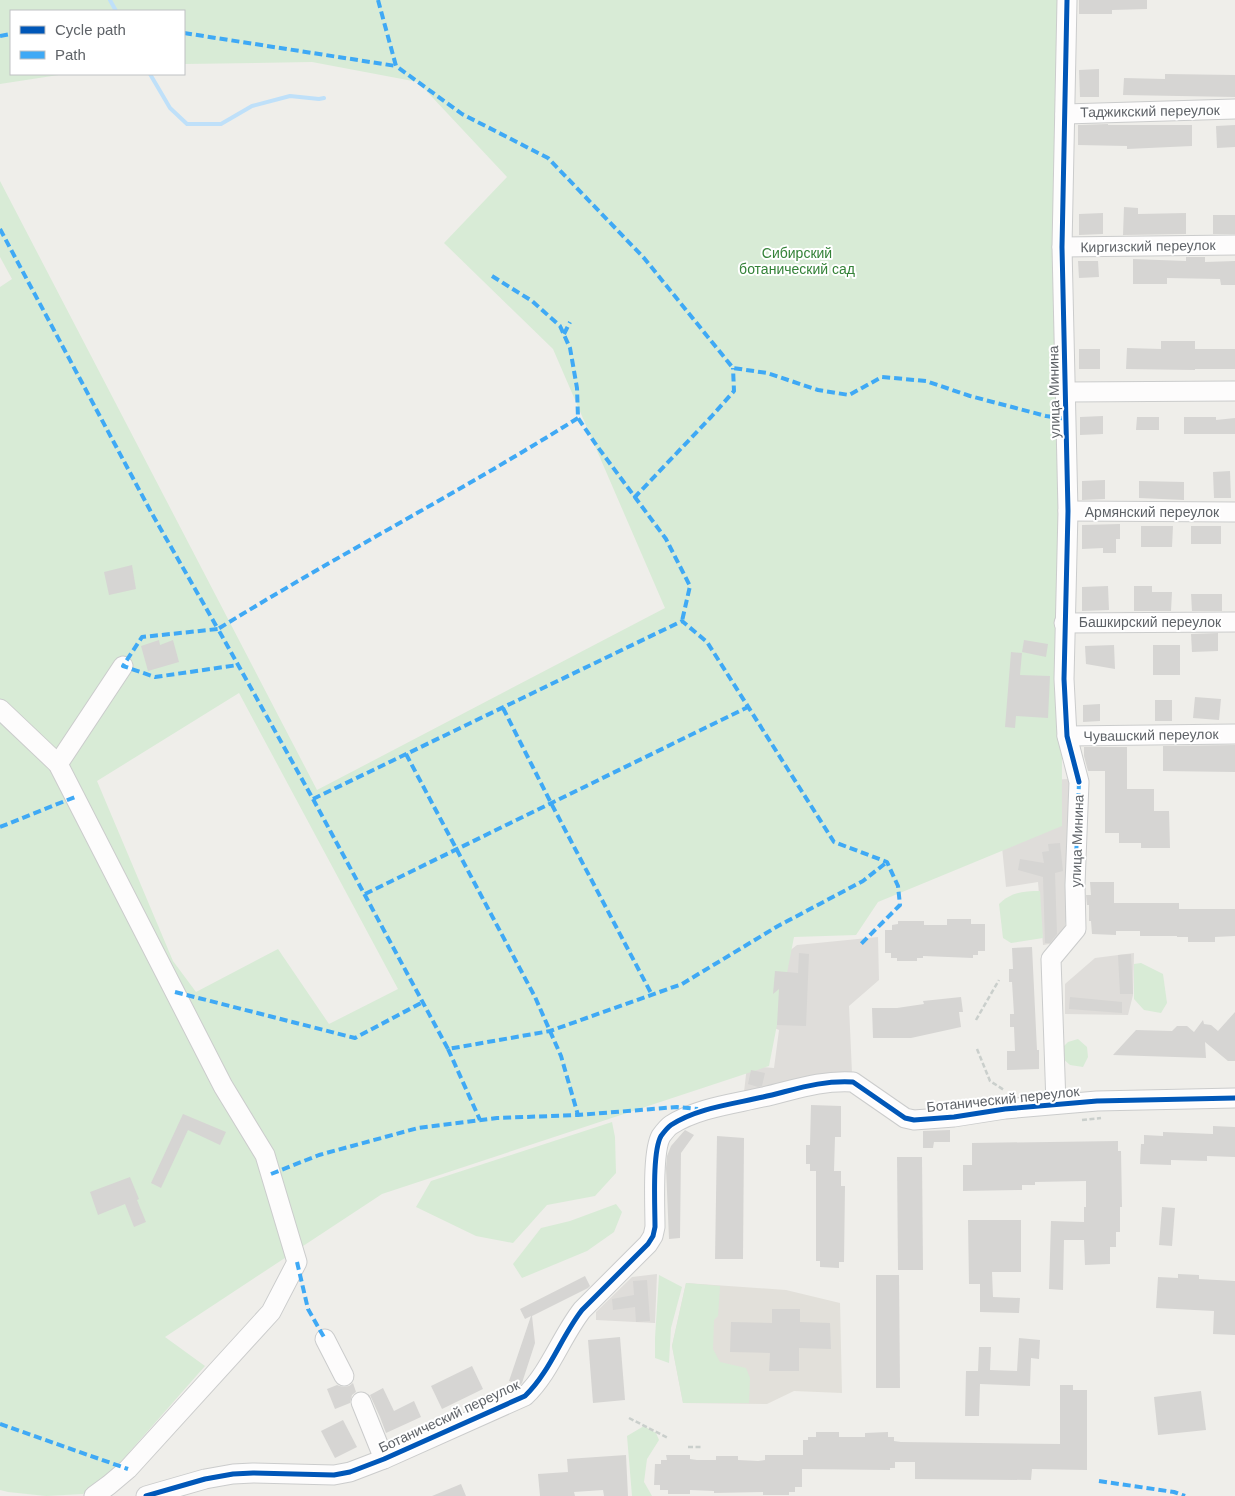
<svg xmlns="http://www.w3.org/2000/svg" width="1235" height="1496" viewBox="0 0 1235 1496" font-family="Helvetica,sans-serif">
	<style>
		.industrial { fill: #dfddda }
		.education { fill: #e2e0da }
		.green { fill: #d8ebd6; fill-rule: evenodd }
		.lines { fill: none; stroke-linecap: round; stroke-linejoin: round }
		.stream { stroke: #bfe0f9; stroke-width: 4 }
		.building { fill: #d6d5d3 }
		.minor-casing { stroke: #cbcccc; stroke-width: 21 }
		.path { stroke: #cacfcc; stroke-width: 2.5; stroke-dasharray: 5 2.5; stroke-linecap: butt }
		.minor { stroke: #fdfcfc; stroke-width: 19 }
		.quiet { stroke: #3fa9f5; stroke-width: 4; stroke-dasharray: 8 4; stroke-linecap: butt }
		.cycleway-casing { stroke: #fff; stroke-width: 8 }
		.cycleway { stroke: #0057b8; stroke-width: 5 }
		.labels { text-anchor: middle; dominant-baseline: central; stroke-width: 4; stroke-linejoin: round; paint-order: stroke }
		.street-label { font-size: 14px; fill: #5f6368; stroke: #fff }
		.park-label { font-size: 14px; fill: #348238; stroke: #fff }
	</style>
	<rect width="100%" height="100%" fill="#efeeea"/>
	<g class="industrial">
		<path d="M1070 779V897L1062 942 1043 945 1038 882 1006 887 1002 847 1047 780Z"/>
		<path d="M878 937 879 980 849 1006 852 1073 744 1092 747 1066 774 1068 779 1030 746 1016 730 997 797 945Z"/>
		<path d="M1134 953 1133 995 1128 1015 1065 1014V984L1095 958Z"/>
		<path d="M657 1274 655 1323 596 1320V1312L632 1277Z"/>
	</g>
	<path class="education" d="M686 1283 786 1290 840 1303 842 1393 794 1391 767 1404 683 1403 672 1346Z"/>
	<g class="green">
		<path d="M0 0H1061L1062 826 878 902 856 935 794 937 769 1066 382 1194 165 1337 205 1366 110 1474 83 1494 46 1496 8 1492 0 1490V287L12 279 0 257V181L317 790 665 608 553 349 444 243 507 177 418 82 312 62 184 64V11H11V74H65L0 84ZM239 693 398 989 329 1024 278 949 196 992 173 961 97 781Z"/>
		<path d="M1040 891 1043 938 1011 943 1003 938 999 904C1011 892 1024 891 1040 891Z"/>
		<path d="M1141 963 1163 974 1167 1003 1161 1013 1144 1010 1134 999V964Z"/>
		<path d="M1078 1039 1087 1047 1088 1057 1083 1067 1070 1065 1061 1057 1060 1050 1068 1042Z"/>
		<path d="M612 1122 615 1137 616 1173 595 1196 547 1205 513 1243 476 1236 416 1207 431 1181Z"/>
		<path d="M616 1204 622 1212 614 1232 587 1251 522 1278 513 1264 541 1228 570 1221Z"/>
		<path d="M659 1275 682 1287 671 1328 669 1363 655 1358V1338Z"/>
		<path d="M686 1283 720 1286 718 1316 714 1320 713 1349 720 1362 746 1368 750 1378 749 1403H683L672 1346Z"/>
		<path d="M644 1426 656 1433 659 1440 647 1459 644 1482 652 1496H632L627 1436Z"/>
	</g>
	<g class="lines">
		<g class="stream">
			<path d="M110 0 116 11"/>
			<path d="M150 74 170 108 187 124H221L252 106 290 96 319 99 324 98"/>
		</g>
	</g>
	<g class="building">
		<path d="M1079 0H1147V9L1112 10V14H1079Z"/>
		<path d="M1099 69V97H1080L1079 70Z"/>
		<path d="M1165 74 1235 75V97L1123 95 1124 78 1165 79Z"/>
		<path d="M1108 124V125H1192V146L1127 149V146L1078 145V125Z"/>
		<path d="M1235 125V147L1217 148 1216 126Z"/>
		<path d="M1124 207 1138 208V214L1186 213V234L1123 235Z"/>
		<path d="M1103 213V234L1079 235V214Z"/>
		<rect x="1213" y="215" width="22" height="19"/>
		<path d="M1186 257H1205V262L1235 261V285H1221L1220 279 1167 278V284H1133V259L1186 261Z"/>
		<path d="M1078 261H1098L1099 277 1079 278Z"/>
		<path d="M1161 341H1195V349H1235V369H1195V370L1126 369 1127 348 1161 349Z"/>
		<rect x="1079" y="349" width="21" height="20"/>
		<path d="M1103 416V434L1080 435V417Z"/>
		<path d="M1137 417H1159V430H1136Z"/>
		<path d="M1184 417H1216V420L1235 418V434H1184Z"/>
		<path d="M1230 471 1231 498H1214L1213 472Z"/>
		<path d="M1105 480V499L1082 500V481Z"/>
		<path d="M1139 481 1184 482V500L1139 498Z"/>
		<path d="M1120 524V539H1116V553H1103V548L1082 549V525Z"/>
		<path d="M1141 526H1173L1172 547H1141Z"/>
		<rect x="1191" y="526" width="30" height="18"/>
		<path d="M132 565 136 589 109 595 104 572Z"/>
		<path d="M1108 586 1109 610 1082 611V587Z"/>
		<path d="M1134 586H1152V592H1172L1171 611H1134Z"/>
		<path d="M1191 594H1222V611H1192Z"/>
		<path d="M1218 633V651L1192 652 1191 634Z"/>
		<path d="M159 640 160 645 173 640 179 662 148 671 141 646Z"/>
		<path d="M1024 640 1048 644 1046 657 1022 652Z"/>
		<path d="M1114 645 1115 669 1086 664 1085 646Z"/>
		<rect x="1153" y="645" width="27" height="30"/>
		<path d="M1011 652 1022 653 1020 675 1050 676 1048 718 1016 716 1015 728 1005 727Z"/>
		<path d="M1195 697 1221 699 1219 720 1193 718Z"/>
		<rect x="1155" y="700" width="17" height="21"/>
		<path d="M1100 704V721L1083 722V705Z"/>
		<path d="M1235 745V772L1163 771V746Z"/>
		<path d="M1084 747H1127V789H1154V811H1169L1170 848H1141V843H1119V833H1105V771H1088L1084 756Z"/>
		<path d="M1060 843 1063 871 1055 873 1057 934 1050 943H1045L1043 877 1018 870 1020 859 1044 863 1042 852 1049 851 1048 844Z"/>
		<path d="M1090 882H1114V903H1179V909H1235V936L1215 937V942H1188V937H1177V936H1140V931H1116V935L1092 934 1091 921H1089V905H1087L1086 895H1091Z"/>
		<path d="M947 919H971V924H985V951H978V955H973V958L923 956V958H917V961H897V958H891V953H885V930H892V925L898 924V921H924V925H947Z"/>
		<path d="M1032 947 1037 1050H1039V1069L1007 1070V1051H1015L1014 1027H1010V1014H1014L1012 982H1009V969H1013L1012 948Z"/>
		<path d="M799 953 809 954 806 1026 777 1025 779 989 773 994 775 971 798 973Z"/>
		<path d="M1131 954 1133 994H1120L1118 955Z"/>
		<path d="M961 997 963 1012H959L961 1027 911 1038H873L872 1008H897L924 1004 923 1001Z"/>
		<path d="M1070 997 1122 1002V1013L1069 1009Z"/>
		<path d="M1235 1012V1061H1228L1205 1042 1206 1058 1113 1055 1136 1030 1172 1031 1177 1026H1187L1194 1032 1203 1020 1204 1024 1211 1025 1218 1031Z"/>
		<path d="M751 1070 765 1073 762 1086 758 1087 748 1084Z"/>
		<path d="M811 1105 841 1106V1137H835L834 1171H841V1186H845L844 1262H839V1268L820 1267V1261H816V1171H810V1164H806V1145H810Z"/>
		<path d="M183 1114 226 1132 220 1145 188 1130 161 1188 151 1183Z"/>
		<path d="M1213 1126 1235 1127V1157L1207 1156V1161L1171 1160V1165L1140 1164 1141 1144H1144V1135L1163 1136V1132L1213 1134Z"/>
		<path d="M685 1130 694 1135 681 1153 680 1238 669 1239 666 1168 667 1156 671 1146Z"/>
		<path d="M950 1130V1142H934L933 1148H923V1131Z"/>
		<path d="M717 1136 744 1138 743 1259H715Z"/>
		<path d="M1118 1141V1151H1121L1122 1207H1120V1232H1116V1247H1110V1264L1085 1265 1084 1240H1064L1063 1290 1049 1289 1051 1221 1084 1222V1207H1086V1181L1035 1182V1185H1022V1190L963 1191V1165H972V1143Z"/>
		<path d="M897 1157H922L923 1270H898Z"/>
		<path d="M130 1177 139 1199 137 1200 146 1222 134 1227 125 1204 98 1215 90 1192Z"/>
		<path d="M1162 1207 1175 1208 1172 1246 1159 1245Z"/>
		<path d="M968 1220H1021V1272H992L993 1297 1020 1298 1019 1313 980 1312V1284H969Z"/>
		<path d="M1178 1274 1199 1275V1279L1235 1281V1335L1213 1334 1214 1311 1156 1308 1158 1277 1178 1278Z"/>
		<path d="M876 1275H899L900 1388H876Z"/>
		<path d="M585 1276 590 1286 588 1288 532 1316 535 1343 522 1383 520 1385 509 1381 531 1316 525 1319 520 1309Z"/>
		<path d="M647 1280 650 1321 636 1322 635 1307 613 1310 612 1299 634 1295 633 1281Z"/>
		<path d="M772 1309H800V1322L830 1323 831 1349 799 1348V1371H769L770 1353 730 1352 731 1322 772 1323Z"/>
		<path d="M620 1337 625 1400 593 1403 588 1340Z"/>
		<path d="M1019 1338 1040 1340 1039 1359 1031 1358 1030 1386 980 1384 979 1416H965L966 1371H978L979 1347H991L990 1370 1017 1371Z"/>
		<path d="M472 1366 483 1389 442 1409 431 1386Z"/>
		<path d="M353 1383 356 1392 352 1395 350 1403 335 1409 327 1389 337 1385 343 1387 349 1386Z"/>
		<path d="M1060 1385H1073V1390H1087V1470L1032 1469 1031 1480 915 1479V1462H895V1468H890V1470L802 1469V1487H795V1492H789V1495H763V1492L714 1493V1491L690 1490V1494H668V1490H660V1485H654L655 1464H661V1460H667L666 1455H690V1459L697 1460H716V1456H738V1460L758 1461 765 1460V1455H803V1440H808V1437H816V1432H839V1437H865V1433L888 1432V1437H894V1441L901 1442 1060 1444Z"/>
		<path d="M383 1388 394 1411 414 1401 421 1417 386 1433 380 1417 370 1395Z"/>
		<path d="M1201 1391 1206 1430 1158 1435 1154 1397Z"/>
		<path d="M343 1420 357 1447 335 1458 321 1431Z"/>
		<path d="M626 1455 628 1496H604L603 1490 574 1492 575 1496H540L538 1474 568 1472 567 1459Z"/>
		<path d="M461 1484 466 1496H432Z"/>
	</g>
	<g class="lines">
		<defs>
			<g id="minor">
				<path d="M1065 114 1235 109"/>
				<path d="M1062 247 1235 245"/>
				<path d="M1066 392 1235 391"/>
				<path d="M1068 511 1235 512"/>
				<path d="M1064 623 1235 622"/>
				<path d="M0 709 58 764 223 1086 265 1155 297 1262 271 1312 128 1469 109 1485 94 1496"/>
				<path d="M1067 736 1235 734"/>
				<path d="M58 764 123 666"/>
				<path d="M1056 1104 1051 959 1076 929 1075 885 1079 782 1067 736 1064 679 1068 511 1062 247 1067 0"/>
				<path d="M325 1339 344 1376"/>
				<path d="M361 1402 384 1459"/>
				<path d="M146 1496 205 1479 233 1474 253 1473 334 1475 350 1472 384 1459 525 1396C550 1372 561 1337 582 1310L648 1244 653 1236 655 1227C655 1207 652 1152 661 1136 664 1132 668 1127 671 1125 697 1108 733 1104 763 1097 794 1090 820 1080 853 1082L905 1118 914 1120 954 1117 1005 1109 1097 1101 1235 1098"/>
			</g>
		</defs>
		<use href="#minor" class="minor-casing"/>
		<g class="path">
			<path d="M976 1020 999 980"/>
			<path d="M977 1049 990 1081 1004 1090"/>
			<path d="M1082 1120 1101 1118"/>
			<path d="M629 1418 668 1438"/>
			<path d="M688 1447H702"/>
		</g>
		<use href="#minor" class="minor"/>
		<g class="quiet">
			<path d="M378 0 396 66 462 114 548 158 644 258 733 368 767 373 818 390 849 395 882 377 926 381 970 396 1046 416 1066 419"/>
			<path d="M184 33 396 66"/>
			<path d="M0 36 11 34"/>
			<path d="M0 229 151 512 218 629 142 637 123 666 155 677 238 665"/>
			<path d="M492 276 532 301 560 326 570 348 577 388 578 418 597 446 666 539 690 586 682 621"/>
			<path d="M564 334 570 322"/>
			<path d="M578 418C460 492 336 556 218 629L313 799 448 1049 550 1031 682 984 778 926 863 881 887 862"/>
			<path d="M634 498 711 417 734 391 733 368"/>
			<path d="M503 708 551 803 652 995"/>
			<path d="M406 754 535 997 561 1056 578 1115"/>
			<path d="M313 799 682 621 707 642 834 842 887 862 898 886 900 905 859 946"/>
			<path d="M0 827 75 797"/>
			<path d="M1075 885 1079 782"/>
			<path d="M365 894 748 707"/>
			<path d="M175 992 355 1038 423 1002"/>
			<path d="M448 1049 480 1120"/>
			<path d="M271 1174 319 1155 418 1128 497 1118 578 1115 677 1107 698 1109"/>
			<path d="M297 1262 308 1309 325 1339"/>
			<path d="M0 1424 128 1469"/>
			<path d="M1099 1481 1174 1492 1185 1496"/>
		</g>
		<defs>
			<g id="cycleway">
				<path d="M1067 0 1062 247 1068 511 1064 679 1067 736 1079 782"/>
				<path d="M146 1496 205 1479 233 1474 253 1473 334 1475 350 1472 384 1459 525 1396C550 1372 561 1337 582 1310L648 1244 653 1236 655 1227C655 1207 652 1152 661 1136 664 1132 668 1127 671 1125 697 1108 733 1104 763 1097 794 1090 820 1080 853 1082L905 1118 914 1120 954 1117 1005 1109 1097 1101 1235 1098"/>
			</g>
		</defs>
		<use href="#cycleway" class="cycleway-casing"/>
		<use href="#cycleway" class="cycleway"/>
	</g>
	<g class="labels">
		<g class="street-label">
			<text transform="translate(1150 111) rotate(-1)">Таджикский переулок</text>
			<text transform="translate(1148 246) rotate(-1)">Киргизский переулок</text>
			<text transform="translate(1054 392) rotate(-91)">улица Минина</text>
			<text x="1152" y="512">Армянский переулок</text>
			<text x="1150" y="622">Башкирский переулок</text>
			<text transform="translate(1151 735) rotate(-1)">Чувашский переулок</text>
			<text transform="translate(1077 841) rotate(-88)">улица Минина</text>
			<text transform="translate(1003 1099) rotate(-6)">Ботанический переулок</text>
			<text transform="translate(449 1416) rotate(-25)">Ботанический переулок</text>
		</g>
		<g class="park-label">
			<text x="797" y="253">Сибирский<tspan x="797" dy="16">ботанический сад</tspan></text>
		</g>
	</g>
	<rect x="10" y="10" width="175" height="65" fill="#ffffff" stroke="#bfc1c3"/>
	<rect x="20" y="26" width="25" height="8" fill="#0057b8" stroke="#bfc1c3"/>
	<text x="55" y="35" font-size="15" fill="#5f6368">Cycle path</text>
	<rect x="20" y="51" width="25" height="8" fill="#3fa9f5" stroke="#bfc1c3"/>
	<text x="55" y="60" font-size="15" fill="#5f6368">Path</text>
</svg>
